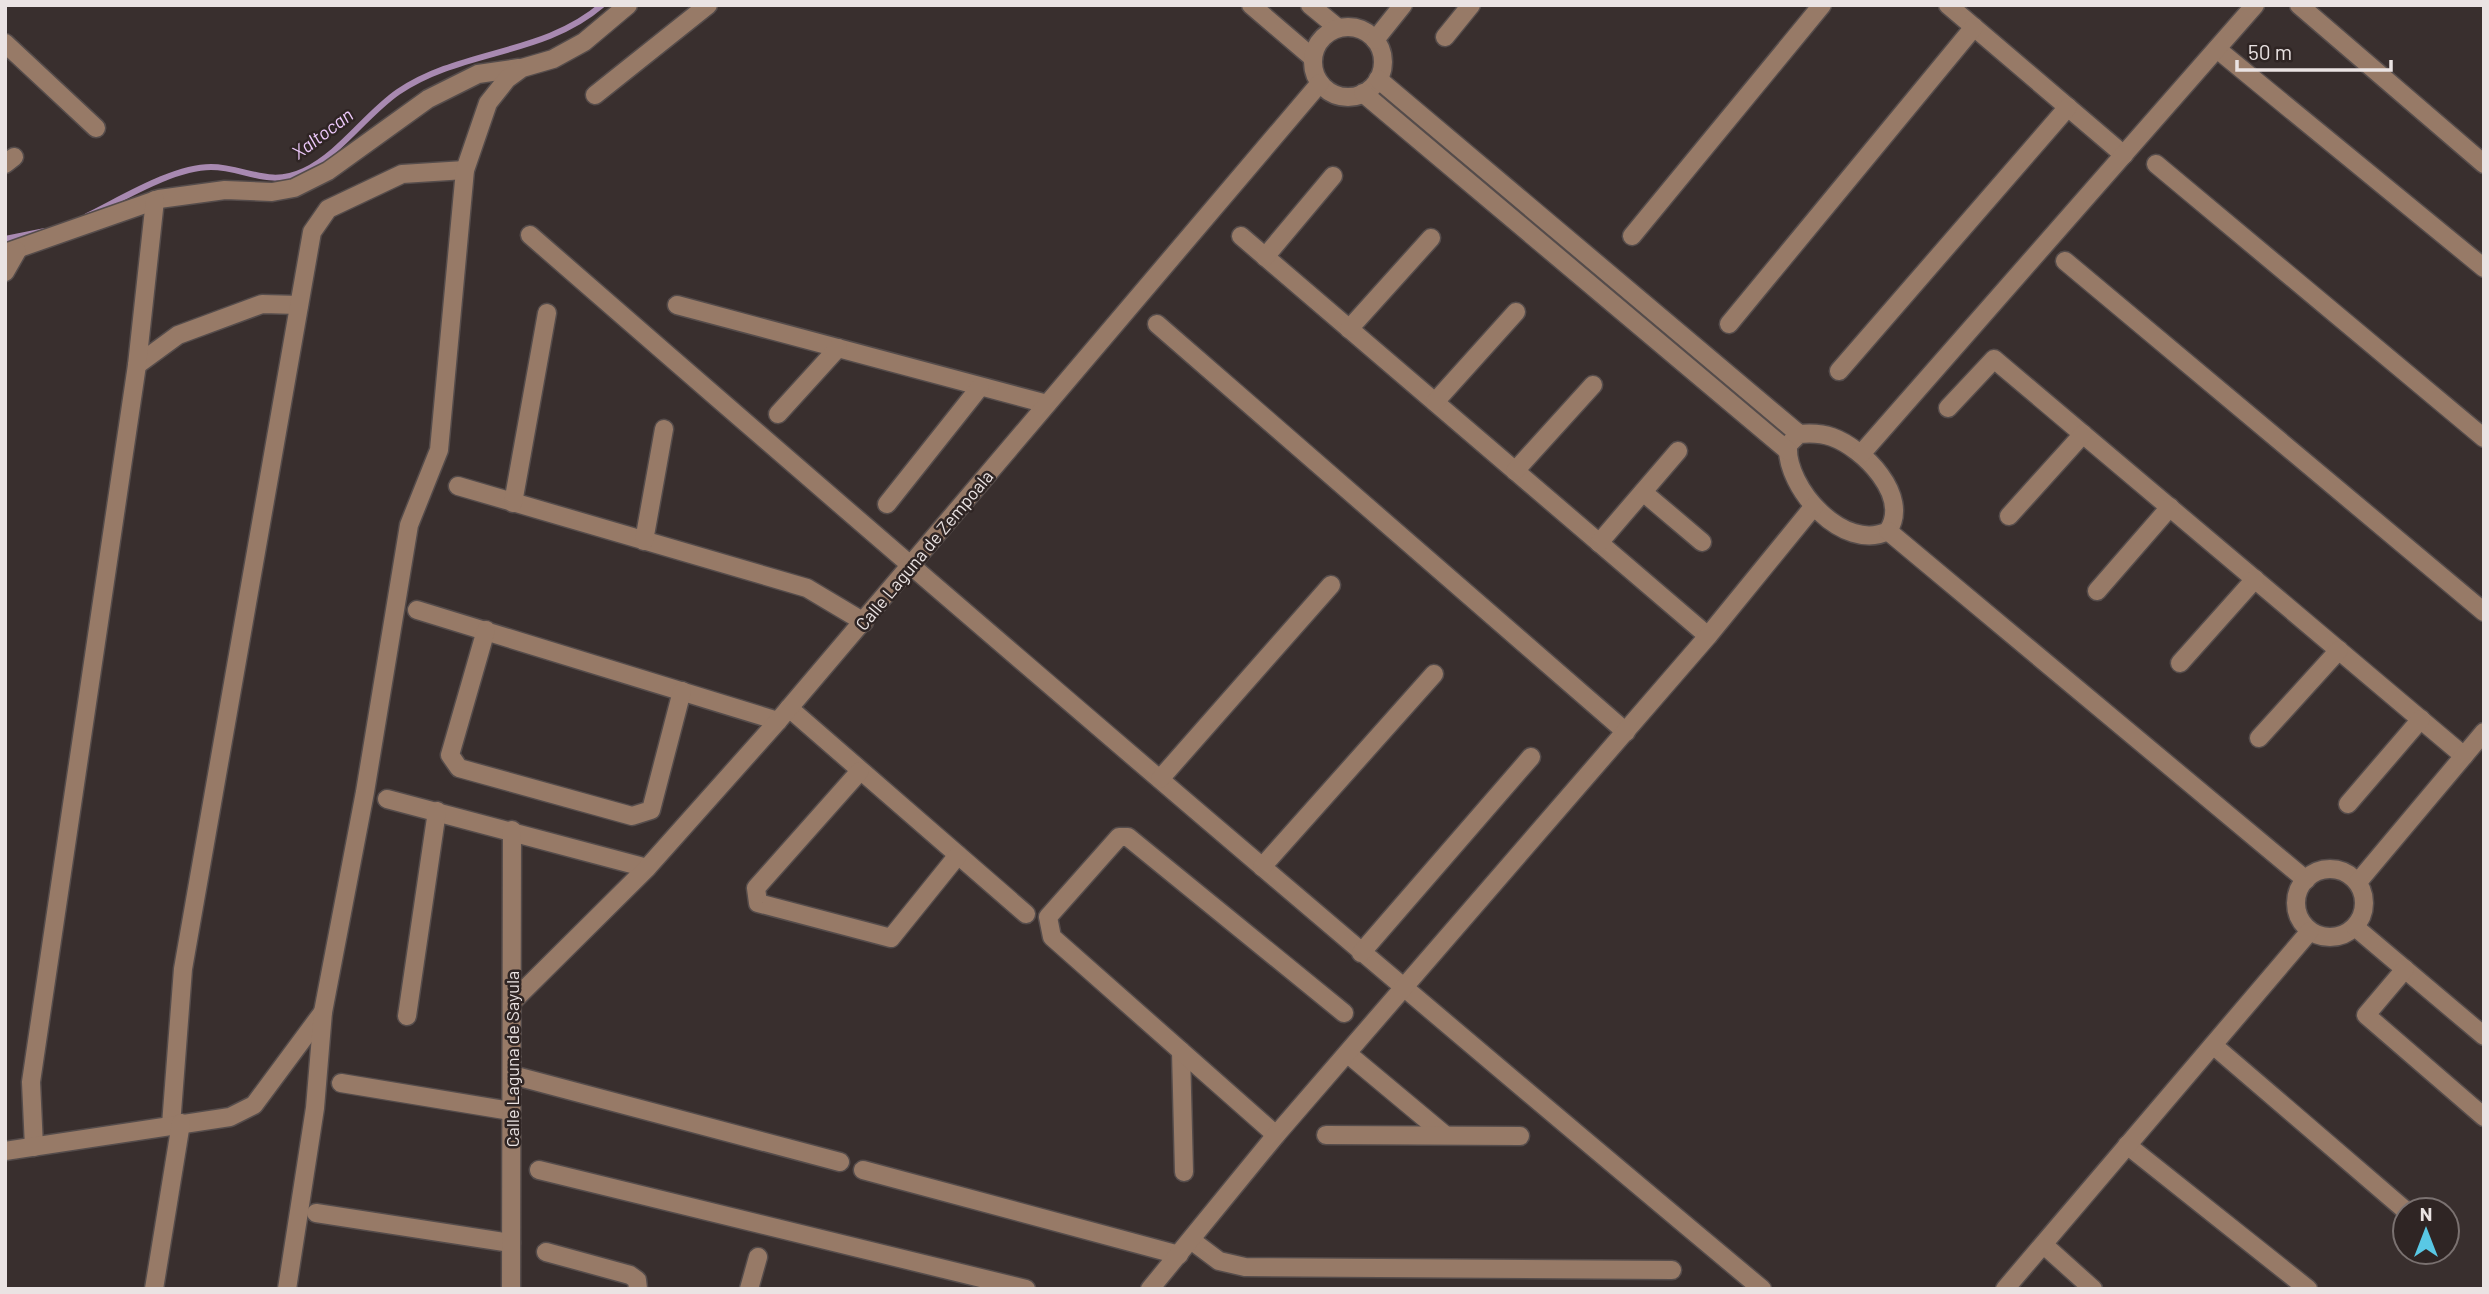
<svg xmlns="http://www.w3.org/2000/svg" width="2489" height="1294" viewBox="0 0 2489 1294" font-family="Barlow,sans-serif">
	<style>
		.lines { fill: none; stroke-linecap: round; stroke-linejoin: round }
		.stream { stroke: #a889b1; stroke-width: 6 }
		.minor-casing { stroke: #554c4b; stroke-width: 21 }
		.minor { stroke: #977a67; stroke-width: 18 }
		.labels { text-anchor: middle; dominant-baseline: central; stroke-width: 5; stroke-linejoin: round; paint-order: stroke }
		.street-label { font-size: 18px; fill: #eae3e3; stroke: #2f2524 }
		.water-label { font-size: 19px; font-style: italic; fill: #eecafc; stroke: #2f2524 }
	</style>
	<rect width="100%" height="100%" fill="#392f2e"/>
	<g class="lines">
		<g class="stream">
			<path d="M87 216C122 199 173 167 211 167 245 167 268 188 304 171 341 153 365 115 398 92 461 49 543 56 602 5"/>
			<path d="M5 239 45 231"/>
		</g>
		<defs>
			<g id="minor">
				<path d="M1251 5 1313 58"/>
				<path d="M1310 5 1338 28"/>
				<path d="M1948 5 2124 155"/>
				<path d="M2299 5 2484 164"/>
				<circle cx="1348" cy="62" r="35"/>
				<path d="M1445 37 1471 5"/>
				<path d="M1375 40 1403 5"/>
				<path d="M5 43 96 128"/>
				<path d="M2217 49 2484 268"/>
				<path d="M1378 79 1799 434C1810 433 1821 433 1832 437 1863 448 1911 496 1888 531 1844 553 1785 488 1788 445L1799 434"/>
				<path d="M1363 93 1788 451"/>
				<path d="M595 95 708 5"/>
				<path d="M5 164 14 157"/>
				<path d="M2156 164 2484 438"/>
				<path d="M530 235C937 590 1347 942 1762 1289"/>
				<path d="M1241 236 1708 636"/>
				<path d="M1632 236 1822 5"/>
				<path d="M5 253 159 199 225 190 272 192 294 188 328 171 428 99 478 74 519 68"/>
				<path d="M1265 257 1333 176"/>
				<path d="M2065 261 2484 612"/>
				<path d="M5 272 17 251"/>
				<path d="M677 305 1047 404"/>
				<path d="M1157 324 1626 732"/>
				<path d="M1729 324 1974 27"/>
				<path d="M1349 329 1431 238"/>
				<path d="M137 365 178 335 262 304 299 305"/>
				<path d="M1839 371 2068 107"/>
				<path d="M1435 402 1516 312"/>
				<path d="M1948 408 1994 359 2464 756"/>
				<path d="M778 414 838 348"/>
				<path d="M1861 454 2255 5"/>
				<path d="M1515 471 1593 385"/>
				<path d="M458 486 807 588 864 622"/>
				<path d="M1643 492 1702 542"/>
				<path d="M513 503 547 313"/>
				<path d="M887 504 980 387"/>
				<path d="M2009 516 2083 434"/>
				<path d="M1888 531 2306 880"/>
				<path d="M644 541 664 429"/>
				<path d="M1599 543 1678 451"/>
				<path d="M2097 591 2170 507"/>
				<path d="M417 610 778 721"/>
				<path d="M486 630 450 755 459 768 632 816 651 810 682 691"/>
				<path d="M2180 663 2255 579"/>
				<path d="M789 708 1026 914"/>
				<path d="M2259 738 2339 650"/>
				<path d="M860 771 756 888 758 903 891 938 958 855"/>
				<path d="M1160 779 1331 585"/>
				<path d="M387 799 647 868"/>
				<path d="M2348 804 2421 719"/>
				<path d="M1262 867 1434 674"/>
				<circle cx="2330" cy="903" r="34"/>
				<path d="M2358 882 2484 732"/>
				<path d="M2355 927 2484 1036"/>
				<path d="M1361 953 1531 757"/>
				<path d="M2405 969 2366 1015 2484 1117"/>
				<path d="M512 1002 647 868 778 721 1320 83"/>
				<path d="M407 1016 437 811"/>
				<path d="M2213 1045 2405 1210"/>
				<path d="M1181 1051 1184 1172"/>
				<path d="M1348 1054 1445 1135"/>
				<path d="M512 1075 840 1162"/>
				<path d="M341 1083 511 1111"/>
				<path d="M171 1125 183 969 312 232 328 209 402 174 465 170"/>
				<path d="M1276 1135 1052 937 1048 917 1119 837H1128L1344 1013"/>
				<path d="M1326 1135 1520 1136"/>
				<path d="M2127 1145 2308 1289"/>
				<path d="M34 1147 31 1082 137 365 155 200"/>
				<path d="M5 1151 230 1117 254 1105 323 1012"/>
				<path d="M539 1170 1026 1289"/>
				<path d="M863 1170 1179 1255"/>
				<path d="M316 1213 511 1243"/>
				<path d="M1191 1240 1219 1261 1245 1267 1672 1270"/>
				<path d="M2044 1245 2093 1289"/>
				<path d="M546 1252 630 1275 637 1280 638 1289"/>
				<path d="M154 1289 181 1123"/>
				<path d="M287 1289 315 1108 323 1012 365 792 409 525 439 450 465 170 488 103 507 79 522 68 553 59 584 42 628 5"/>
				<path d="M511 1289 512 830"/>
				<path d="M749 1289 758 1257"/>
				<path d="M1150 1289 1276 1135 1708 636 1814 506"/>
				<path d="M2005 1289 2310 931"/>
			</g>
		</defs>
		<use href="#minor" class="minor-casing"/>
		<use href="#minor" class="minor"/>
	</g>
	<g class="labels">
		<g class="street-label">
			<text transform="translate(924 550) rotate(-50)">Calle Laguna de Zempoala</text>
			<text transform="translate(512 1059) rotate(-90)">Calle Laguna de Sayula</text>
		</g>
		<g class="water-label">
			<text transform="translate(322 133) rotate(-37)">Xaltocan</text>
		</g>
	</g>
	<rect width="2489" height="1294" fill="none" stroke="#eae3e3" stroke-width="14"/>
	<g transform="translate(2426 1231)"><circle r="33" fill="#2f2524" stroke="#7a7170" stroke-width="2"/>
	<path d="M0-5L12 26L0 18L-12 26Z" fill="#59c8e5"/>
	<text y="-10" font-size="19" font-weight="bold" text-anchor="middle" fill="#eae3e3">N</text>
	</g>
	<path d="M2237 60v10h154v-10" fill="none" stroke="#eae3e3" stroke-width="3.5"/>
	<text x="2248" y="60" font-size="21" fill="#eae3e3" stroke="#2f2524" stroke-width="5" paint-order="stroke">50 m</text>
</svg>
